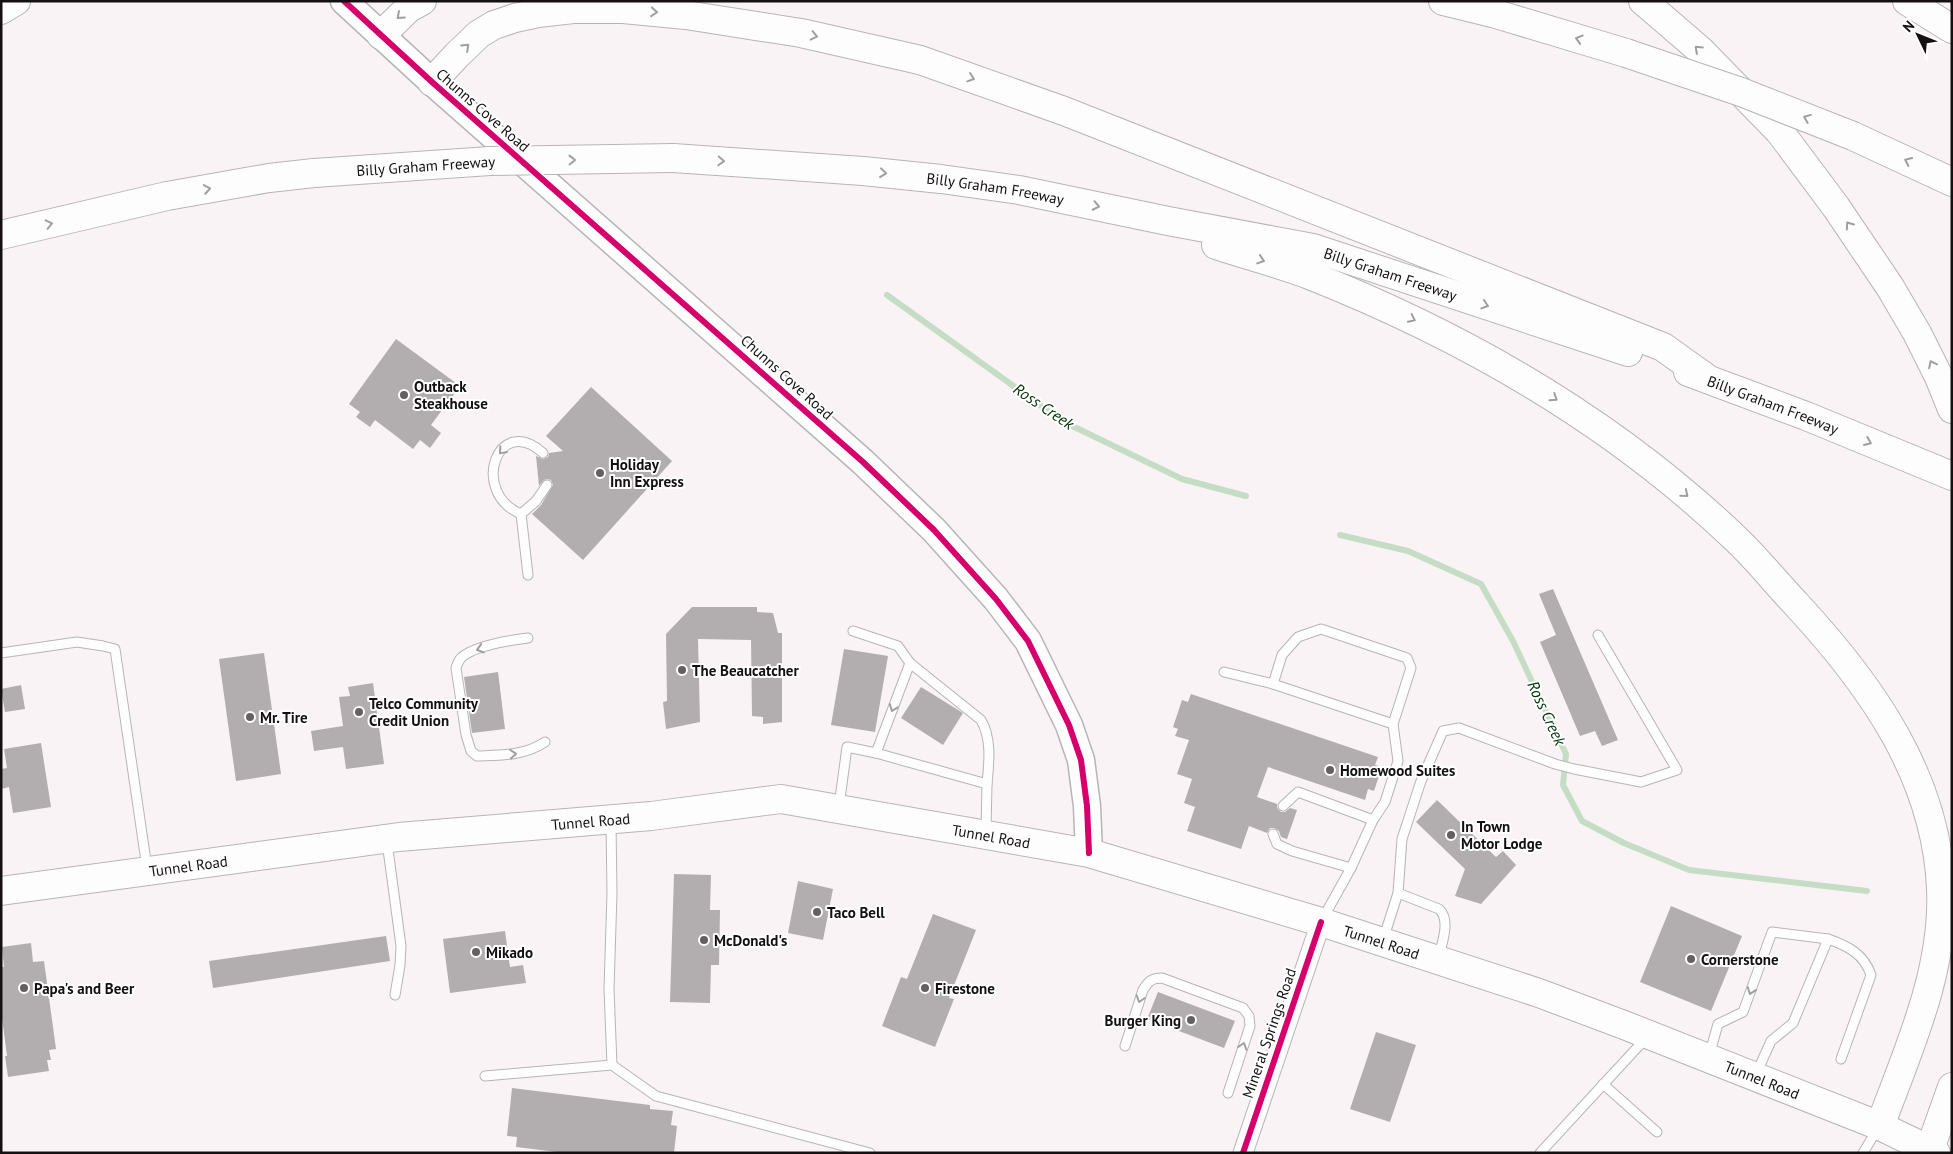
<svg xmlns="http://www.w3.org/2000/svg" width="1953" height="1154" viewBox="0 0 1953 1154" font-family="'PT Sans',sans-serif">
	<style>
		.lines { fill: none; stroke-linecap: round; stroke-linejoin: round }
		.stream { stroke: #c5ddc4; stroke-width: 6 }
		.building { fill: #b2aeb0 }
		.lane-casing { stroke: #b8b4b6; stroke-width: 11 }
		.street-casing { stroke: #b8b4b6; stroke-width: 21 }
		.secondary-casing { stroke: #b8b4b6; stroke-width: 29 }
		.primary-casing { stroke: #b8b4b6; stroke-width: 30 }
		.highway-casing { stroke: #b8b4b6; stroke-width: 30 }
		.lane { stroke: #fefdfe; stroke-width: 9 }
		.street { stroke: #fefdfe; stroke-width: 19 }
		.secondary { stroke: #fefdfe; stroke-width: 26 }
		.primary { stroke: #fefdfe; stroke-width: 28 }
		.highway { stroke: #fefdfe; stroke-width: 28 }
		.highway-bridge-casing { stroke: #b8b4b6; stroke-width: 30; stroke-linecap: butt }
		.highway-bridge { stroke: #fefdfe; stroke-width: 28 }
		.cycleway-casing { stroke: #fff; stroke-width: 9 }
		.cycleway { stroke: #d6006c; stroke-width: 6 }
		.oneway { stroke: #a09e9f }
		.poi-dot { fill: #645f61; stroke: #fff; stroke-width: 2 }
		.labels { text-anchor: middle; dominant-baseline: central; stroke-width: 4; stroke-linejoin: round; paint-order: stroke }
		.street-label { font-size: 15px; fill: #141011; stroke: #fff }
		.poi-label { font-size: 15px; font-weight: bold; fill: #141011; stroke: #fff; text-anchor: start }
		.water-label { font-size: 16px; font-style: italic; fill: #003405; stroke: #fff }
	</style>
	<rect width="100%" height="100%" fill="#f9f3f6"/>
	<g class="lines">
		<g class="stream">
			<path d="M887 295 1062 421 1182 479 1246 496"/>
			<path d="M1340 535 1408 551 1481 584 1513 641 1566 754 1563 785 1582 821 1624 843 1689 870 1867 891"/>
		</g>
	</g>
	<g class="building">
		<path d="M396 339 460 386 431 425 441 433 430 448 420 440 413 449 375 420 370 427 356 417 360 412 349 404Z"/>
		<path d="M591 387 672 461 583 560 532 514 541 505 553 485 551 480 547 479 544 480 539 486 536 456 543 459 548 457 549 453 563 451 546 436Z"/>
		<path d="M1553 589 1618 740 1602 746 1595 731 1580 736 1540 642 1556 635 1539 594Z"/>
		<path d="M692 607H757V612L773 613 778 633H782V722L763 724V717L752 716 751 640 698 639 700 722 666 729 663 702 667 701 666 634Z"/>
		<path d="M844 649 888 656 875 732 831 725Z"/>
		<path d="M264 653 281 774 236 781 219 659Z"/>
		<path d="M498 672 505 729 472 733 464 677Z"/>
		<path d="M373 683 384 764 346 769 343 747 314 751 311 731 343 726 339 697 350 696 348 687Z"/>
		<path d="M21 685 25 709 5 712 1 689Z"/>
		<path d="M921 687 963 713 943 745 901 718Z"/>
		<path d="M1191 694 1378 757 1375 765 1382 767 1374 791 1368 789 1365 800 1268 767 1257 797 1277 804V808L1281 812H1285L1290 808 1297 810 1287 839 1281 837 1279 831 1274 828H1270L1267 833 1249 826 1241 849 1187 831 1195 807 1184 803 1192 779 1177 774 1189 740 1175 736 1178 729 1173 727 1182 700 1188 702Z"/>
		<path d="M41 743 51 807 13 813 9 787 1 789V769L7 768 4 749Z"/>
		<path d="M1437 800 1496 857 1503 851 1516 865 1481 904 1455 896 1465 869 1416 822Z"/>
		<path d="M674 874 711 875 710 910H720L719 965H711L710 1003 670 1002Z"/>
		<path d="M798 881 833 889 823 940 788 933Z"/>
		<path d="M1671 906 1742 936 1711 1011 1640 982Z"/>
		<path d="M933 914 976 930 949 998 954 999 935 1047 882 1026 901 977 907 979Z"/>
		<path d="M505 931 510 967 523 965 526 983 450 993 443 939Z"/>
		<path d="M386 936 390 961 213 988 209 961Z"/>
		<path d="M31 943 33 962 44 961 56 1049 49 1050 51 1060H47L49 1071 8 1077 5 1056H7L1 1010V967H4L2 947Z"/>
		<path d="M1158 992 1235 1021 1224 1048 1147 1019Z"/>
		<path d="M1376 1032 1416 1045 1390 1122 1350 1109Z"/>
		<path d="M512 1088 650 1105V1109L673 1111 671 1125 677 1126 674 1153H565L516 1147 517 1137 507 1136Z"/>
	</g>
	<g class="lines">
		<defs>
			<g id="lane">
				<path d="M543 453C498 412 469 492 521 514L536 501 547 485"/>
				<path d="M521 514 528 575"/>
				<path d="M853 631 898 646 910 663 981 720C992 739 989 763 987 784"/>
				<path d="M528 638C511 640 473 646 461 658 459 660 457 665 456 668L466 735 471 751 477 756C501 755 524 756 545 742"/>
				<path d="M1 653 77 642 103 646 115 649 147 868"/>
				<path d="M1224 672 1273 684 1282 655 1298 637 1321 629 1407 658 1411 668 1393 724 1398 761 1385 802 1373 820 1351 868 1322 920"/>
				<path d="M1273 684 1393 724"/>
				<path d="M876 753 910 663"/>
				<path d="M839 806 847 747 876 753 987 784 986 832"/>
				<path d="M1283 806 1298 792 1373 820"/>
				<path d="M611 823 612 893 609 989 612 1065"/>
				<path d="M1273 834 1277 844 1292 851 1351 868"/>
				<path d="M387 842 401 946 400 965 395 995"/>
				<path d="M1398 893 1439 909C1451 920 1442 942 1439 957"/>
				<path d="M1383 940 1398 893 1402 839 1421 781 1443 731 1459 728 1555 764 1574 769 1641 782 1677 770 1598 635"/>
				<path d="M1125 1046 1143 990C1148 982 1151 978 1162 978L1243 1008 1249 1016 1250 1026 1228 1093"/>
				<path d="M1709 1056 1718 1024 1743 1012 1772 932 1828 939"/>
				<path d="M1756 1074 1771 1041 1793 1023 1828 939C1848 946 1864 954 1871 975L1841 1059"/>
				<path d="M485 1076 612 1065 656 1096 870 1153"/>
				<path d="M1603 1084 1657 1132"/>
				<path d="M1540 1153 1647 1037"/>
				<path d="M1863 1153 1878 1128"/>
			</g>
			<path id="street" d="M1243 1153 1321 922"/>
			<path id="secondary" d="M344 1 432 82 863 462 934 530 996 599 1028 641 1069 725 1081 760 1087 806 1089 853"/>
			<g id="primary">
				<path id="s1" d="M1 891 399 837 651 816 781 799 1089 853 1321 922 1539 993 1624 1025 1880 1126 1936 1153"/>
			</g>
			<g id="highway">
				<path d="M1443 1 1496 14 1626 53"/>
				<path d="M1643 1 1700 50 1780 132 1836 207 1890 287 1917 333 1939 377 1952 409"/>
				<path d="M1907 1 1952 29"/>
				<path d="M1 10 16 1"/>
				<path d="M381 35 409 8 422 1"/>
				<path d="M432 82 457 55 479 34 494 25 515 18 538 13 573 9H623L686 15 801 33 920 60 1064 111 1663 347 1705 377"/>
				<path d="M1853 136 1952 182"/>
				<path id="s2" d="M673 158 863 171 941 179 1019 190 1168 221 1313 248 1628 352"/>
				<path d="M1 235 167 196 269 178 314 173"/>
				<path d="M1216 245C1246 255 1277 263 1307 274 1464 336 1614 422 1737 540 1758 560 1777 584 1797 605 1871 685 1936 776 1941 888 1945 971 1908 1050 1880 1126"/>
				<path id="s3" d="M1688 372 1806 416 1952 476"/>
				<path d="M1930 1149 1952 1087"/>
			</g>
		</defs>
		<use href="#lane" class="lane-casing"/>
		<use href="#street" class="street-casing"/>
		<use href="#secondary" class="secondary-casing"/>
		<use href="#primary" class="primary-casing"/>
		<use href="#highway" class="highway-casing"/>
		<use href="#lane" class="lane"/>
		<use href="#street" class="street"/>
		<use href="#secondary" class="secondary"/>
		<use href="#primary" class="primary"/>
		<use href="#highway" class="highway"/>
		<defs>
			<g id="highway-bridge">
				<path d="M1626 53 1741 92 1853 136"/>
				<path id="s4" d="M314 173 490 161 673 158"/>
			</g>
		</defs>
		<use href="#highway-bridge" class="highway-bridge-casing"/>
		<use href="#highway-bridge" class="highway-bridge"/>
		<defs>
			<g id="cycleway">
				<path d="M344 1 432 82 863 462 934 530 996 599 1028 641 1069 725 1081 760 1087 806 1089 853"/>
				<path d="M1243 1153 1321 922"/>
			</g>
		</defs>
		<use href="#cycleway" class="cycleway-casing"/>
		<use href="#cycleway" class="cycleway"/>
	</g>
	<defs><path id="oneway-chevron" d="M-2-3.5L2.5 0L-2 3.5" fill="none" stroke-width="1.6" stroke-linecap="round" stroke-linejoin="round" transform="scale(1.25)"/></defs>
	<g class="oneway">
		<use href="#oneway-chevron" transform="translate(654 12) rotate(5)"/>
		<use href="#oneway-chevron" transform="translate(400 16) rotate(138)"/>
		<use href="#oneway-chevron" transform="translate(814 36) rotate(13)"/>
		<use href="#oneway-chevron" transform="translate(1579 39) rotate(-163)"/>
		<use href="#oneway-chevron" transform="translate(466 47) rotate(-43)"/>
		<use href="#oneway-chevron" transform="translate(1698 49) rotate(-137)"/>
		<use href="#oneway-chevron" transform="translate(971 78) rotate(19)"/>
		<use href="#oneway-chevron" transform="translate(1807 118) rotate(-158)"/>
		<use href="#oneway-chevron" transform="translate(572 160) rotate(-1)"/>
		<use href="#oneway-chevron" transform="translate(721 161) rotate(3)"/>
		<use href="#oneway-chevron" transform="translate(1908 161) rotate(-155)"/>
		<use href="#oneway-chevron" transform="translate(883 173) rotate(6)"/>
		<use href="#oneway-chevron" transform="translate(207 189) rotate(-10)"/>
		<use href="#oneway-chevron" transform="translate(1096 206) rotate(12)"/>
		<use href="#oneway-chevron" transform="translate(49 224) rotate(-13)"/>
		<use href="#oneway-chevron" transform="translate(1849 225) rotate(-125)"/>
		<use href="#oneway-chevron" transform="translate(1261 260) rotate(18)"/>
		<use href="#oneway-chevron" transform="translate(1485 305) rotate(18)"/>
		<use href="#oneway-chevron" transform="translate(1412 319) rotate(26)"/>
		<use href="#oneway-chevron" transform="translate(1932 364) rotate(-116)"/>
		<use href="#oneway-chevron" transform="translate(1554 398) rotate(33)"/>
		<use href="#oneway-chevron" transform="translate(1868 442) rotate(23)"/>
		<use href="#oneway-chevron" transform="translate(502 451) rotate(131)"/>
		<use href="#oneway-chevron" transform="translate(1685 494) rotate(40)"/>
		<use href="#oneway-chevron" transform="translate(480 649) rotate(163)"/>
		<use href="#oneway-chevron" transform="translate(893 708) rotate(111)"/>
		<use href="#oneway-chevron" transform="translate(513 754) rotate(-5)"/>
		<use href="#oneway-chevron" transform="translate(1751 991) rotate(110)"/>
		<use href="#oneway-chevron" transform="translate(1140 999) rotate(108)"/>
		<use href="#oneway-chevron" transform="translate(1243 1046) rotate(-72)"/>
	</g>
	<g class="poi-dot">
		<circle cx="404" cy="395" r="5"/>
		<circle cx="600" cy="473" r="5"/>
		<circle cx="682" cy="670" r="5"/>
		<circle cx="359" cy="712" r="5"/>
		<circle cx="250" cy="717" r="5"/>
		<circle cx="1330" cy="770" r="5"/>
		<circle cx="1451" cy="835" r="5"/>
		<circle cx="817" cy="912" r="5"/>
		<circle cx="704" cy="940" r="5"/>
		<circle cx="476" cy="952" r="5"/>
		<circle cx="1691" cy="959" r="5"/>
		<circle cx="24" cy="988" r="5"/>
		<circle cx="925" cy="988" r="5"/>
		<circle cx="1191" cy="1020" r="5"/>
	</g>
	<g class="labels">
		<g class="street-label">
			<text transform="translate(483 110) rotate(41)">Chunns Cove Road</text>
			<text stroke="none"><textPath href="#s4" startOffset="112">Billy Graham Freeway</textPath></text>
			<text stroke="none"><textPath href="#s2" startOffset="324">Billy Graham Freeway</textPath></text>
			<text stroke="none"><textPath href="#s2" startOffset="729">Billy Graham Freeway</textPath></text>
			<text transform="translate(787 377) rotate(42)">Chunns Cove Road</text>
			<text stroke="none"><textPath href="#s3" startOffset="91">Billy Graham Freeway</textPath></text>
			<text stroke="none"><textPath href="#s1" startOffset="594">Tunnel Road</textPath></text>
			<text stroke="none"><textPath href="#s1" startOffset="999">Tunnel Road</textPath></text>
			<text stroke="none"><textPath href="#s1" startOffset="189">Tunnel Road</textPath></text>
			<text stroke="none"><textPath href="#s1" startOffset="1404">Tunnel Road</textPath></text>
			<text transform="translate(1269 1033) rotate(-71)">Mineral Springs Road</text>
			<text stroke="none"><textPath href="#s1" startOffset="1809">Tunnel Road</textPath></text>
		</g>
		<g class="poi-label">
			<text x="414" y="386">Outback<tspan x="414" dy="17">Steakhouse</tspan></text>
			<text x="610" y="464">Holiday<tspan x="610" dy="17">Inn Express</tspan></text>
			<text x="692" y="670">The Beaucatcher</text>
			<text x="369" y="703">Telco Community<tspan x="369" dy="17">Credit Union</tspan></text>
			<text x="260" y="717">Mr. Tire</text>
			<text x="1340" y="770">Homewood Suites</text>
			<text x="1461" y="826">In Town<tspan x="1461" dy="17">Motor Lodge</tspan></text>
			<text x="827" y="912">Taco Bell</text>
			<text x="714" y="940">McDonald's</text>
			<text x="486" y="952">Mikado</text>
			<text x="1701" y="959">Cornerstone</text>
			<text x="34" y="988">Papa's and Beer</text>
			<text x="935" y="988">Firestone</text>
			<text x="1181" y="1020" text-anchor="end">Burger King</text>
		</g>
		<g class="water-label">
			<text transform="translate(1044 406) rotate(34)">Ross Creek</text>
			<text transform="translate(1547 713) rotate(65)">Ross Creek</text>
		</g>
	</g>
	<rect width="1953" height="1154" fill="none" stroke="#141011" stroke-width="5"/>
	<g transform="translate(1918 35) rotate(313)" stroke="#ffffff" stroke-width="4" paint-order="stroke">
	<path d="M0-4L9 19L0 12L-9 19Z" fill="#141011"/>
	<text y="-8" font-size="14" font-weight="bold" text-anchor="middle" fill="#141011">N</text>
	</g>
</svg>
